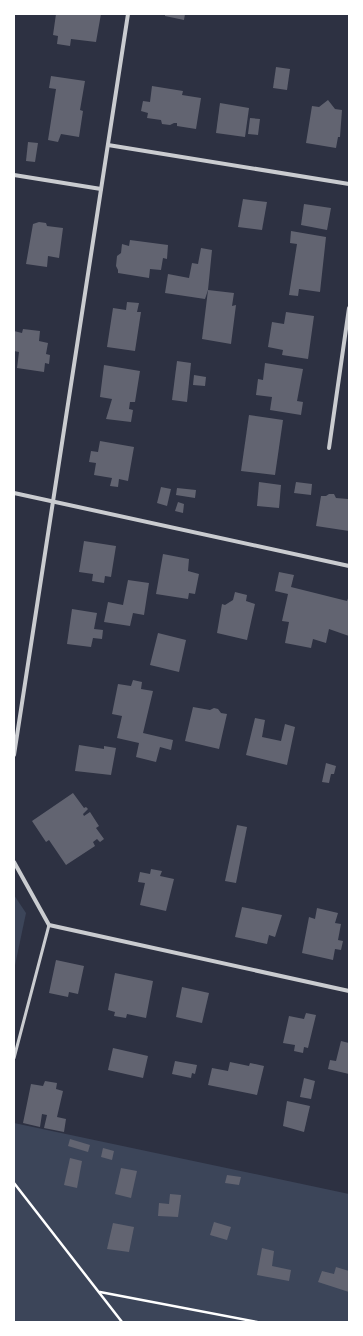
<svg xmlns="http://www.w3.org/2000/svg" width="363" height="1336" viewBox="0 0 363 1336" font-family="'Golos Text',sans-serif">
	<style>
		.green { fill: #3c4559 }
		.building { fill: #626471 }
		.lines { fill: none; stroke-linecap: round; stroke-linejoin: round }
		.path { stroke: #fff; stroke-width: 2.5 }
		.service { stroke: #caccd0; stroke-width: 3 }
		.minor { stroke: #caccd0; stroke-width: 4 }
	</style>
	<rect width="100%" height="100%" fill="#2d3142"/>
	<g class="green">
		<path d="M14 895 26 913 14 970Z"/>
		<path d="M14 1123 349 1194V1322H14Z"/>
	</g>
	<g class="building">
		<path d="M56 14H101L96 42 71 39 70 46 57 44 58 36 53 35Z"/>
		<path d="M165 14H185L184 20 165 16Z"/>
		<path d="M276 67 290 69 287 90 273 88Z"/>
		<path d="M51 76 85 81 80 110 83 111 79 137 61 134 58 142 48 140 56 89 49 88Z"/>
		<path d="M152 86 183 91 182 95 201 98 196 129 177 126V123H174L170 125 162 124 161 120 147 118 148 113 141 111 143 101 150 102Z"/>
		<path d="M328 100 335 109 342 110 340 137H338L336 148 306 143 312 106 319 107Z"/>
		<path d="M220 103 249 108 245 137 216 133Z"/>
		<path d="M250 118 260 119 258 135 248 134Z"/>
		<path d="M28 142 38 143 35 162 26 161Z"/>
		<path d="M243 199 267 202 262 230 238 227Z"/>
		<path d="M304 204 331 208 327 230 301 225Z"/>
		<path d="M39 222 46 223 47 226 63 228 59 258 48 256 47 267 26 264 33 224Z"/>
		<path d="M291 231 326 237 320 292 299 289 298 296 289 295 297 244 290 243Z"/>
		<path d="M130 240 168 245 167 259 163 258 161 270 150 269 149 278 118 273V270L116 266 117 256 121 253 122 244 129 246Z"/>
		<path d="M201 248 212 250 208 290 205 299 165 293 168 274 189 278 192 263 198 264Z"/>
		<path d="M208 290 234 293 232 306 236 305 231 344 202 339Z"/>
		<path d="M127 302 139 303 137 312H141L135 351 107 347 113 308 126 310Z"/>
		<path d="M286 312 314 316 308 359 282 355 283 350 268 347 272 322 284 324Z"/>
		<path d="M23 329 40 331 39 341 48 343 46 354 50 355 49 364 45 363 44 372 17 368 19 352 14 351V331L22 333Z"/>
		<path d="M177 361 191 363 187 402 172 400Z"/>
		<path d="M265 363 303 369 297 401 303 402 301 415 270 410 272 397 256 395 258 379 263 380Z"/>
		<path d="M104 365 140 371 135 402H130L129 409 133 410 131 422 106 419 112 399 100 397Z"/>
		<path d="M194 375 206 377 205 386 193 385Z"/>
		<path d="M249 415 283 420 275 475 241 471Z"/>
		<path d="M100 441 134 447 128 481 119 479 118 487 110 486 112 478 94 475 96 463 89 462 91 451 98 452Z"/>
		<path d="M259 482 281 485 279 508 257 506Z"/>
		<path d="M296 482 312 484 311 495 294 493Z"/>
		<path d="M161 487 171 489 167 506 157 503Z"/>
		<path d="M177 488 196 490 195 498 176 495Z"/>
		<path d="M329 494H334L336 498 348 499 349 531 316 526 321 496H326Z"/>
		<path d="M178 502 184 504 183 513 175 511Z"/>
		<path d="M84 541 116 546 111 577 105 576 104 583 92 581 93 574 79 572Z"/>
		<path d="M163 554 189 559 188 571 199 574 195 594 189 593 188 599 156 594Z"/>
		<path d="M279 572 294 575 291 587 347 601 349 596V636L329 629 326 643 313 639 311 648 285 643 289 622 282 621 288 594 275 591Z"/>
		<path d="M128 580 149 583 144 615 133 613 130 626 104 622 108 602 123 605Z"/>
		<path d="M235 592 247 595 246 601 255 604 247 640 217 633 222 604 225 605 233 600Z"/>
		<path d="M72 609 97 613 94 629 103 630 102 639 93 638 91 647 67 644Z"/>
		<path d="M158 633 186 640 179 672 150 665Z"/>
		<path d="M133 680 142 682 141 689 153 691 143 733 173 740 171 750 160 747 156 762 136 757 139 743 117 738 122 716 112 714 118 684 131 686Z"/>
		<path d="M193 707 210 710 214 708 218 709 221 713 227 714 219 749 185 741Z"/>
		<path d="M255 718 265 720 262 737 281 741 285 724 295 727 287 765 246 755Z"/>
		<path d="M79 745 104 749V746L116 748 111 775 75 771Z"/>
		<path d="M326 763 336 766 334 774H331L329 783 322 782Z"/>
		<path d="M73 793 84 808 86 807 88 809 83 814 84 816 90 812 99 826 96 828 104 839 100 842 97 839 93 842 95 846 66 865 49 840 46 842 32 821Z"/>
		<path d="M237 825 247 827 236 883 225 881Z"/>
		<path d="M151 869 162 871 160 876 174 879 166 911 140 905 145 883 138 882 140 872 150 874Z"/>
		<path d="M242 907 282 915 275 937 269 935 267 944 235 937Z"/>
		<path d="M317 908 338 913 335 923 341 924 338 940 343 941 341 950 335 949 333 960 302 953 309 917 315 919Z"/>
		<path d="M56 960 84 966 78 994 69 992 68 997 49 993Z"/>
		<path d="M115 973 153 981 146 1018 127 1014 126 1018 114 1016 115 1012 108 1010Z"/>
		<path d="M182 987 209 993 202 1023 176 1017Z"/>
		<path d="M306 1013 316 1015 308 1048 304 1047 303 1053 294 1051 295 1045 283 1043 289 1016 304 1019Z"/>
		<path d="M341 1041 349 1043V1074L328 1069 330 1060 336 1061Z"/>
		<path d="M113 1048 148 1056 143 1078 108 1070Z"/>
		<path d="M175 1061 197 1065 195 1074 192 1073 191 1078 172 1074Z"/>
		<path d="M230 1062 249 1066 250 1063 264 1066 257 1095 208 1085 212 1068 228 1071Z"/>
		<path d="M304 1078 315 1081 311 1099 300 1097Z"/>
		<path d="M45 1081 57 1083 56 1089 63 1091 57 1117 66 1119 64 1132 44 1128 47 1115 42 1114 40 1127 23 1123 31 1084 43 1086Z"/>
		<path d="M287 1101 310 1106 304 1132 283 1126Z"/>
		<path d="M70 1139 90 1145 88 1152 68 1146Z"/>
		<path d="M103 1148 114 1151 112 1160 101 1157Z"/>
		<path d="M70 1158 82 1161 77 1188 64 1185Z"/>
		<path d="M121 1168 137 1171 131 1198 115 1194Z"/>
		<path d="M227 1175 241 1177 239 1185 225 1183Z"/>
		<path d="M170 1194 181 1195 178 1217 158 1216 159 1203 169 1204Z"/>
		<path d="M214 1222 231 1227 227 1240 210 1235Z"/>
		<path d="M113 1223 134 1227 129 1252 107 1249Z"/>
		<path d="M262 1248 274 1251 272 1266 291 1270 289 1281 257 1275Z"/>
		<path d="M336 1267 349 1271V1292L318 1282 322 1271 334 1274Z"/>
	</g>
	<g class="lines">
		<g class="path">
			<path d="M14 1183 122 1322"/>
			<path d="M100 1292 257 1322"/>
		</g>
		<path class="service" d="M14 1058 49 925"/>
		<g class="minor">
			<path d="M108 145 349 184"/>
			<path d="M14 175 101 189"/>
			<path d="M329 448 349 308"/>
			<path d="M14 493 349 566"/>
			<path d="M14 755 128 14"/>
			<path d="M14 862 49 925 349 991"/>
		</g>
	</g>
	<rect width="363" height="1336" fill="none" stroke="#ffffff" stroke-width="30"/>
</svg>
